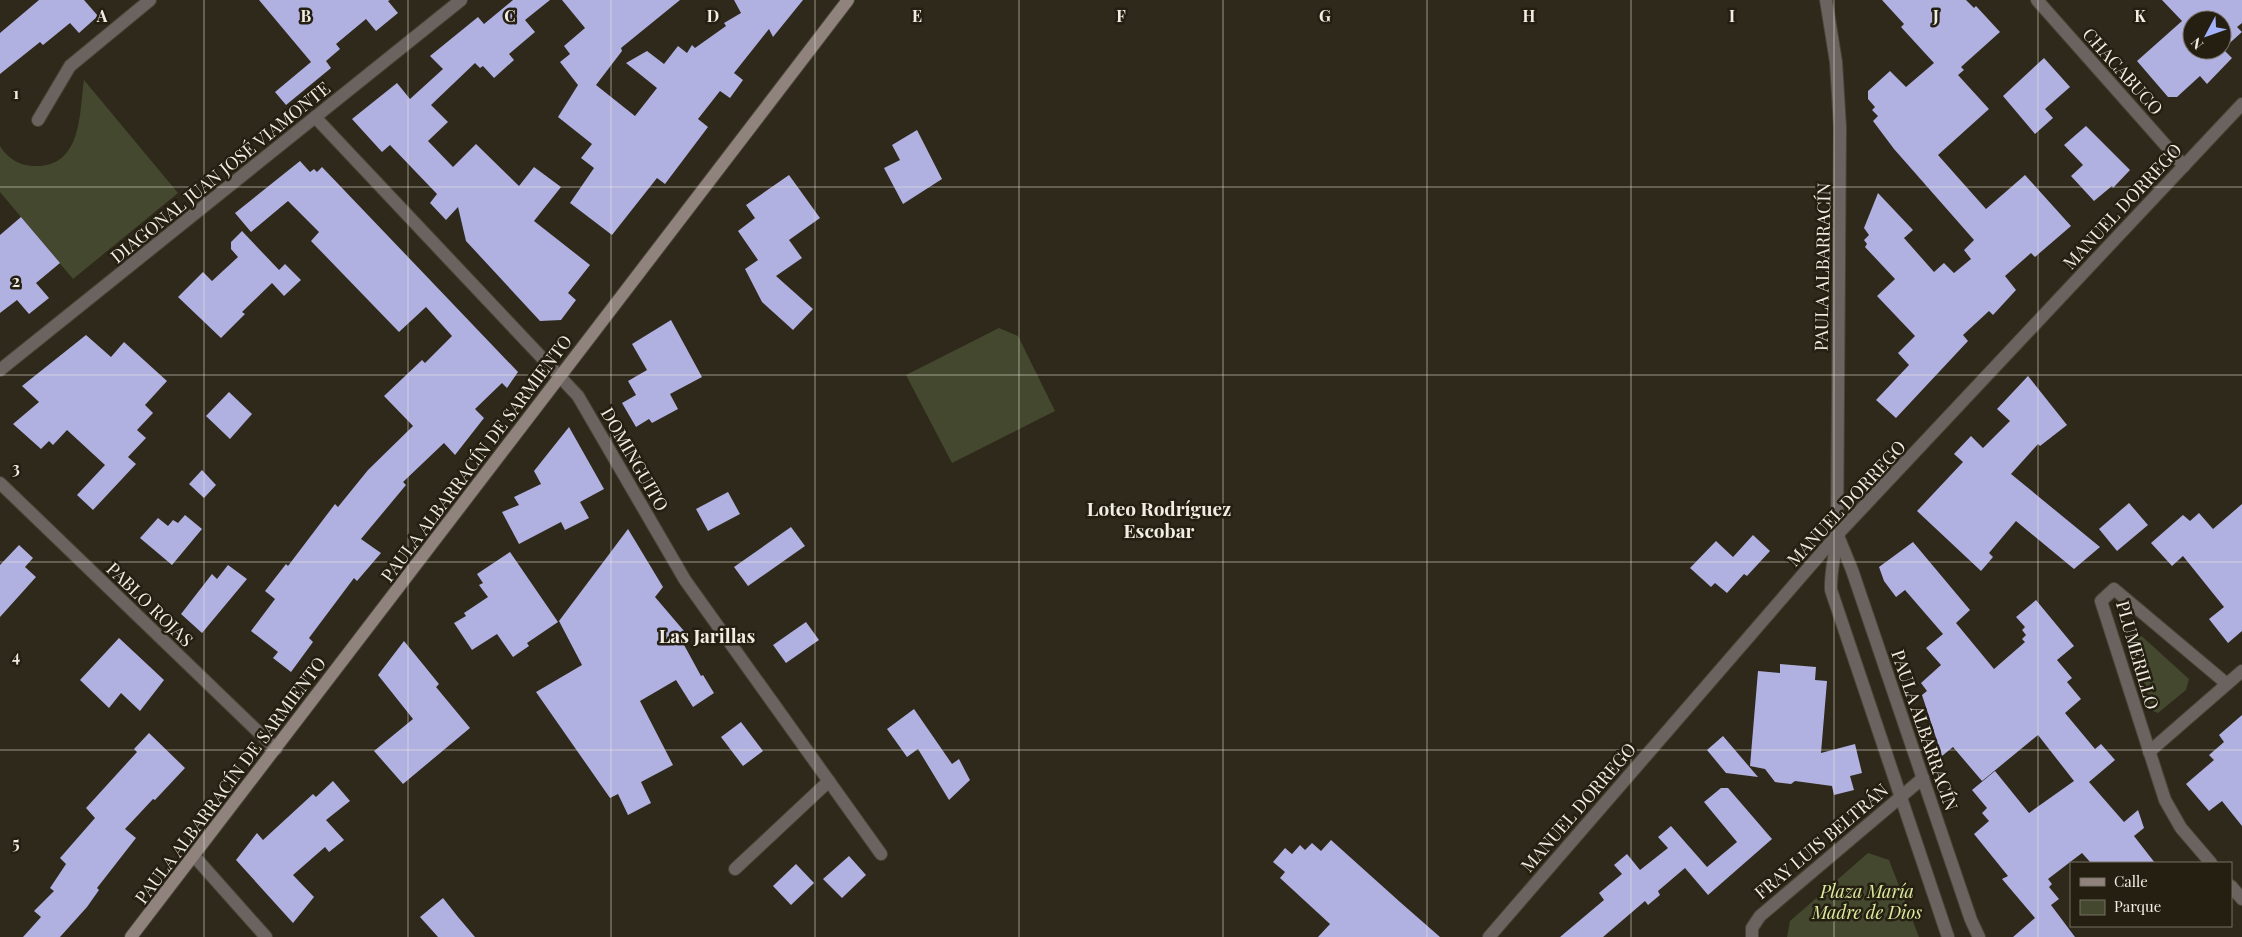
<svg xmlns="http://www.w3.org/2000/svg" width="2242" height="937" viewBox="0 0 2242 937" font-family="'Playfair Display',serif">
<rect width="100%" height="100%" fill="#2e291a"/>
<g fill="#44482e">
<path d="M84,80L178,193L73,279L0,192V146C7,158 19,165 32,166C83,169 79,113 84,80Z"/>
<path d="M999,328L1018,336L1055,411L952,463L906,375Z"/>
<path d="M2132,631H2136L2189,679L2186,690L2158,713L2153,711L2129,636Z"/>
<path d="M1868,853L1889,860L1919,937H1787L1790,921Z"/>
</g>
<g fill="#b0b0e1" fill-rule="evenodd">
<path d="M39,0H84L98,16L79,33L70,23L43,45L40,42L0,74V33Z"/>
<path d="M259,0H390L388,1L398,13L376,31L366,19L336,44L340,49L326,61L331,68L286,105L275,92L311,62Z"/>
<path d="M513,0H550L525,20L535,32L509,54L514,60L494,78L483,66L480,68L475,63L431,105L448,122L428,141L453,167L476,144L519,186L534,167L561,187L534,221L590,265L568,293L576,300L561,320L540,321L466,241L458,207L446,220L430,203L437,194L390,145L382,152L352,119L397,83L410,99L443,69L430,56L478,17L484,24Z"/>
<path d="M562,0H680L621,48L622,51L596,85L635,116L657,88L626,63L647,51L664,64L678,46L687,53L692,45L695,48L726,26L724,23L741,13L734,0H803L773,37L769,29L734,73L743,80L730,98L720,91L698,119L708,127L665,184L657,178L612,235L570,203L594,168L581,158L592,144L558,117L578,85L560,62L570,54L564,46L585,28Z"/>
<path d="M1882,0H1966L1974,8L1976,6L2000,32L1961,67L1964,70L1958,75L1989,109L1938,155L1986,209L2025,175L2071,226L2035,257L2031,253L2005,276L2016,290L1993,315L1989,311L1963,335L1968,341L1896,418L1876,400L1909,365L1898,353L1915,336L1877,296L1895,279L1865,247L1867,244L1864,240L1869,235L1864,228L1878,193L1913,230L1904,238L1934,272L1944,263L1954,273L1971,259L1964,250L1974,240L1894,149L1873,121L1878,116L1872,110L1875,107L1868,99V91L1890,71L1906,87L1934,63L1901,27L1904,24Z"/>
<path d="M2162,0H2242V23L2237,27L2242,32L2223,49L2232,58L2207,84L2200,76L2177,97H2168L2137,61L2182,21ZM2192,20H2222V50H2192Z"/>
<path d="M2044,58L2070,87L2045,109L2053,118L2035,134L2003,96Z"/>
<path d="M2086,126L2130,170L2113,188L2112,186L2094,201L2071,176L2083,165L2064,145Z"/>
<path d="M917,130L942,179L903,204L884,168L900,160L892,145Z"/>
<path d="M300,161L310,172L314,169L317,172L322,167L518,372L507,388L502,383L475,409L484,418L455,455L444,443L403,482L406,485L361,539L381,553L357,581L354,578L309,638L313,642L291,672L273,658L278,652L251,631L275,599L265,591L286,564L288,566L335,504L338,507L368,470L413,426L384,396L422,360L425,363L452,336L426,307L399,332L311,241L319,232L288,201L251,232L235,213Z"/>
<path d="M789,175L820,218L789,240L802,258L776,276L813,309L793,330L762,302L745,269L758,260L738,231L755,218L746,205Z"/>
<path d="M21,217L60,263L36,283L49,298L29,314L17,300L0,313V235Z"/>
<path d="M242,231L279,270L285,264L301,280L284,296L272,283L242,312L245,314L221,338L178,297L203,272L212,281L238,257L231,249V242Z"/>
<path d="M671,320L702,377L670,394L678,409L652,423L649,419L636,427L622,403L636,395L628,381L647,370L632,344Z"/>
<path d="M86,335L111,357L124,342L167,381L145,405L153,413L137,430L146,438L128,457L136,464L93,510L77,495L105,465L67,430L53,445L49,441L41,449L13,424L39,402L22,386Z"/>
<path d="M2028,376L2067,425L2040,446L2038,444L2011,474L2100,547L2074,569L2016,521L1989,553L1993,557L1981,571L1917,511L1963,462L1954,454L1971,436L1983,448L2010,421L1997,409Z"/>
<path d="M229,392L252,414L230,439L206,416Z"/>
<path d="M569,427L604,489L580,502L589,518L565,530L561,522L519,544L502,512L519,505L514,497L541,484L534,471Z"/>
<path d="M202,470L216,485L204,498L189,484Z"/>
<path d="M728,492L740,514L708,531L696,509Z"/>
<path d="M2129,503L2148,525L2117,551L2099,529Z"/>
<path d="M2242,504V631L2228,643L2209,619L2224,607L2183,556L2172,566L2151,543L2183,515L2190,521L2199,513L2213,529Z"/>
<path d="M185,515L202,529L172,565L140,538L158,518L168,526L173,520L178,523Z"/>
<path d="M791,527L805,546L748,586L734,567Z"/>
<path d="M628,529L663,587L655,597L690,638L683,643L701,676L703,675L714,693L693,707L676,680L640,701L673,765L641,782L651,803L628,815L618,794L610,798L536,692L582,665L559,621Z"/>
<path d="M1753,535L1770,551L1747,576L1744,574L1727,593L1715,583L1711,587L1690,568L1716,541L1733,557Z"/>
<path d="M1913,542L1970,610L1956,623L1994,669L2025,642L2022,639L2026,635L2022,630L2025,627L2016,617L2036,600L2074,646L2057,660L2072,678L2067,682L2081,699L2065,713L2095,749L2101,744L2115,760L2089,782L2124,822L2138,810L2144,828L2134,836L2155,863H2091L2082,853L2048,879L2052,884L2049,887L2059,899L2051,905L2075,937H2013L2035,918L2002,879L2008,876L1974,834L1989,821L1982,813L1987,808L1972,790L1995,771L2029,813L2074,781L2038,735L1982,781L1953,747L1942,756L1922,695L1927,691L1921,683L1941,665L1926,648L1943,634L1905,590L1896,597L1884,581L1879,567Z"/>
<path d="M19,545L33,558L25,567L36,577L0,617V565Z"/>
<path d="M510,552L558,622L527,643L529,646L513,657L497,634L472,650L454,623L466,616L464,613L488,597L479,585L483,583L477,574Z"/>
<path d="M228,565L247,579L202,633L181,614L212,574L217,579Z"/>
<path d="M806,622L819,640L786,663L773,645Z"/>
<path d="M119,638L164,680L140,711L121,693L109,708L80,680Z"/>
<path d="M404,641L439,684L436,687L470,728L403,784L374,751L413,719L378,675Z"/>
<path d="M1780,664L1816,667L1815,680L1827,681L1821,753L1855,744L1862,773L1850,776L1854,790L1834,795L1832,786L1795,781L1791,784L1775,782L1765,769L1750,766L1758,671L1780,673Z"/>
<path d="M914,709L952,764L959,759L970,780L949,800L918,749L907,757L887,729Z"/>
<path d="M2242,715V826L2222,801L2209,811L2186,784L2214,760L2209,755L2224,742L2219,735Z"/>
<path d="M741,722L763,751L743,766L721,737Z"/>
<path d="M149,733L185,768L155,800L153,799L125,829L136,838L97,888L99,890L87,907L60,937H23L41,917L34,911L54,891L50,888L66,864L60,858L95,818L86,808L137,752L134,749Z"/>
<path d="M1723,736L1758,777L1726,773L1707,750Z"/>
<path d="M333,781L350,801L326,820L344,840L329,852L325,847L293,875L314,897L293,923L236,860L257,833L263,840L313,794L316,797Z"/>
<path d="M1721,788H1728L1772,839L1708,895L1685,868L1658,891L1660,895L1648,905L1645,901L1603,937H1560L1604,900L1599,893L1622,874L1614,865L1627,854L1640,870L1668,848L1658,837L1671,826L1707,867L1737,842L1704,802Z"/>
<path d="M1331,840L1400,902L1440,937H1318L1330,924L1280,878L1285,872L1273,862L1285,848L1292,854L1300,845L1305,850L1312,843L1321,851Z"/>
<path d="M849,856L866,875L842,898L823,879Z"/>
<path d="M796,864L814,883L791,905L773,886Z"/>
<path d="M443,898L458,917L475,937H438L420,917Z"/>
</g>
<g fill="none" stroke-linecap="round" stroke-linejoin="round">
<g stroke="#494436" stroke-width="14">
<g id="minor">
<path d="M1826,0L1836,62L1840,127L1837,535C1836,553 1830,571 1831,590L1948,937"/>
<path d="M2037,0L2184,166"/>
<path d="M315,117L578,396L685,580L881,854"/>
<path d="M38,120L70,66L150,0"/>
<path d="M0,370L461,0"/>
<path d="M0,483L276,749"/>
<path d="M1838,536L1852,570L1971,920L1979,937"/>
<path d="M2149,752L2242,671"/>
<path d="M194,856L266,937"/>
<path d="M2211,863L2181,828L2165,800L2101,601L2114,589L2227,684"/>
<path d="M735,869L829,781"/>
<path d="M2231,886L2242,899"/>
<path d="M1489,937L1837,535L2242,104"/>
<path d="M1752,937V928L1760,916L1923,778"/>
</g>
</g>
<g stroke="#494436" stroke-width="14">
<path id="secondary" d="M131,937L848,0"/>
</g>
<use href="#minor" stroke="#6b6360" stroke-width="12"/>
<use href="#secondary" stroke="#90837e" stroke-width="12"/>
</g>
<path fill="none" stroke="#f1ede4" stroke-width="1" stroke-opacity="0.55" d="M204,0V937M408,0V937M611,0V937M815,0V937M1019,0V937M1223,0V937M1427,0V937M1631,0V937M1834,0V937M2038,0V937M0,187H2242M0,375H2242M0,562H2242M0,750H2242"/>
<g text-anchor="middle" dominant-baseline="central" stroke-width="5" stroke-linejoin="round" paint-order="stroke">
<g font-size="18" fill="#f1ede4" stroke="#241f11">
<text transform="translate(2123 71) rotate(48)">CHACABUCO</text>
<text transform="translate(220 172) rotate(-39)">DIAGONAL JUAN JOSÉ VIAMONTE</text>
<text transform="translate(2122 206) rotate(-47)">MANUEL DORREGO</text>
<text transform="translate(1822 267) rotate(-89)">PAULA ALBARRACÍN</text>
<text transform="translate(476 458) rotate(-53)">PAULA ALBARRACÍN DE SARMIENTO</text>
<text transform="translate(635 459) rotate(60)">DOMINGUITO</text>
<text transform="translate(1846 503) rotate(-47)">MANUEL DORREGO</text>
<text transform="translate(150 604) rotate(44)">PABLO ROJAS</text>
<text transform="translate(2138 655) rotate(74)">PLUMERILLO</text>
<text transform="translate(1925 730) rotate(71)">PAULA ALBARRACÍN</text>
<text transform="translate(230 780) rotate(-53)">PAULA ALBARRACÍN DE SARMIENTO</text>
<text transform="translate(1578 807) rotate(-49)">MANUEL DORREGO</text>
<text transform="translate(1821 841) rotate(-40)">FRAY LUIS BELTRÁN</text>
</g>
<g font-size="18" font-style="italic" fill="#deeb9f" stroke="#241f11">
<text x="1867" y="891">Plaza María<tspan x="1867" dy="21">Madre de Dios</tspan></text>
</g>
<g font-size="19" font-weight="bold" fill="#f1ede4" stroke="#241f11">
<text x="1159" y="508">Loteo Rodríguez<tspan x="1159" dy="22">Escobar</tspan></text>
<text x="707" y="635">Las Jarillas</text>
</g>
</g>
<g font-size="16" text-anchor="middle" font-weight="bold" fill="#f1ede4" stroke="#241f11" stroke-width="5" stroke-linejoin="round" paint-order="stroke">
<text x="102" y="22">A</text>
<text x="306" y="22">B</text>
<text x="510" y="22">C</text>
<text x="713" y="22">D</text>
<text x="917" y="22">E</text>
<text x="1121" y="22">F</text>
<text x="1325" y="22">G</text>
<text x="1529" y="22">H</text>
<text x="1732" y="22">I</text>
<text x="1936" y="22">J</text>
<text x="2140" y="22">K</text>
<text x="16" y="99">1</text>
<text x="16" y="287">2</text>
<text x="16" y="474">3</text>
<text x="16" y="662">4</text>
<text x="16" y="849">5</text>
</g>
<rect x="2070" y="862" width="162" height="65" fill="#241f11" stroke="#767165"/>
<rect x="2080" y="878" width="25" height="8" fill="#90837e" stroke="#767165"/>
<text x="2114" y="887" font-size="15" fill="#f1ede4">Calle</text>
<rect x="2080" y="900" width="25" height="15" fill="#44482e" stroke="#767165"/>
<text x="2114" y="912" font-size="15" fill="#f1ede4">Parque</text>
<g transform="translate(2207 35) rotate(229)"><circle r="24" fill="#241f11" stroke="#767165"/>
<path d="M0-4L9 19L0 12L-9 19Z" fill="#a3b2fd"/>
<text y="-8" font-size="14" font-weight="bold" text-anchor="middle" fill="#f1ede4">N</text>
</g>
</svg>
